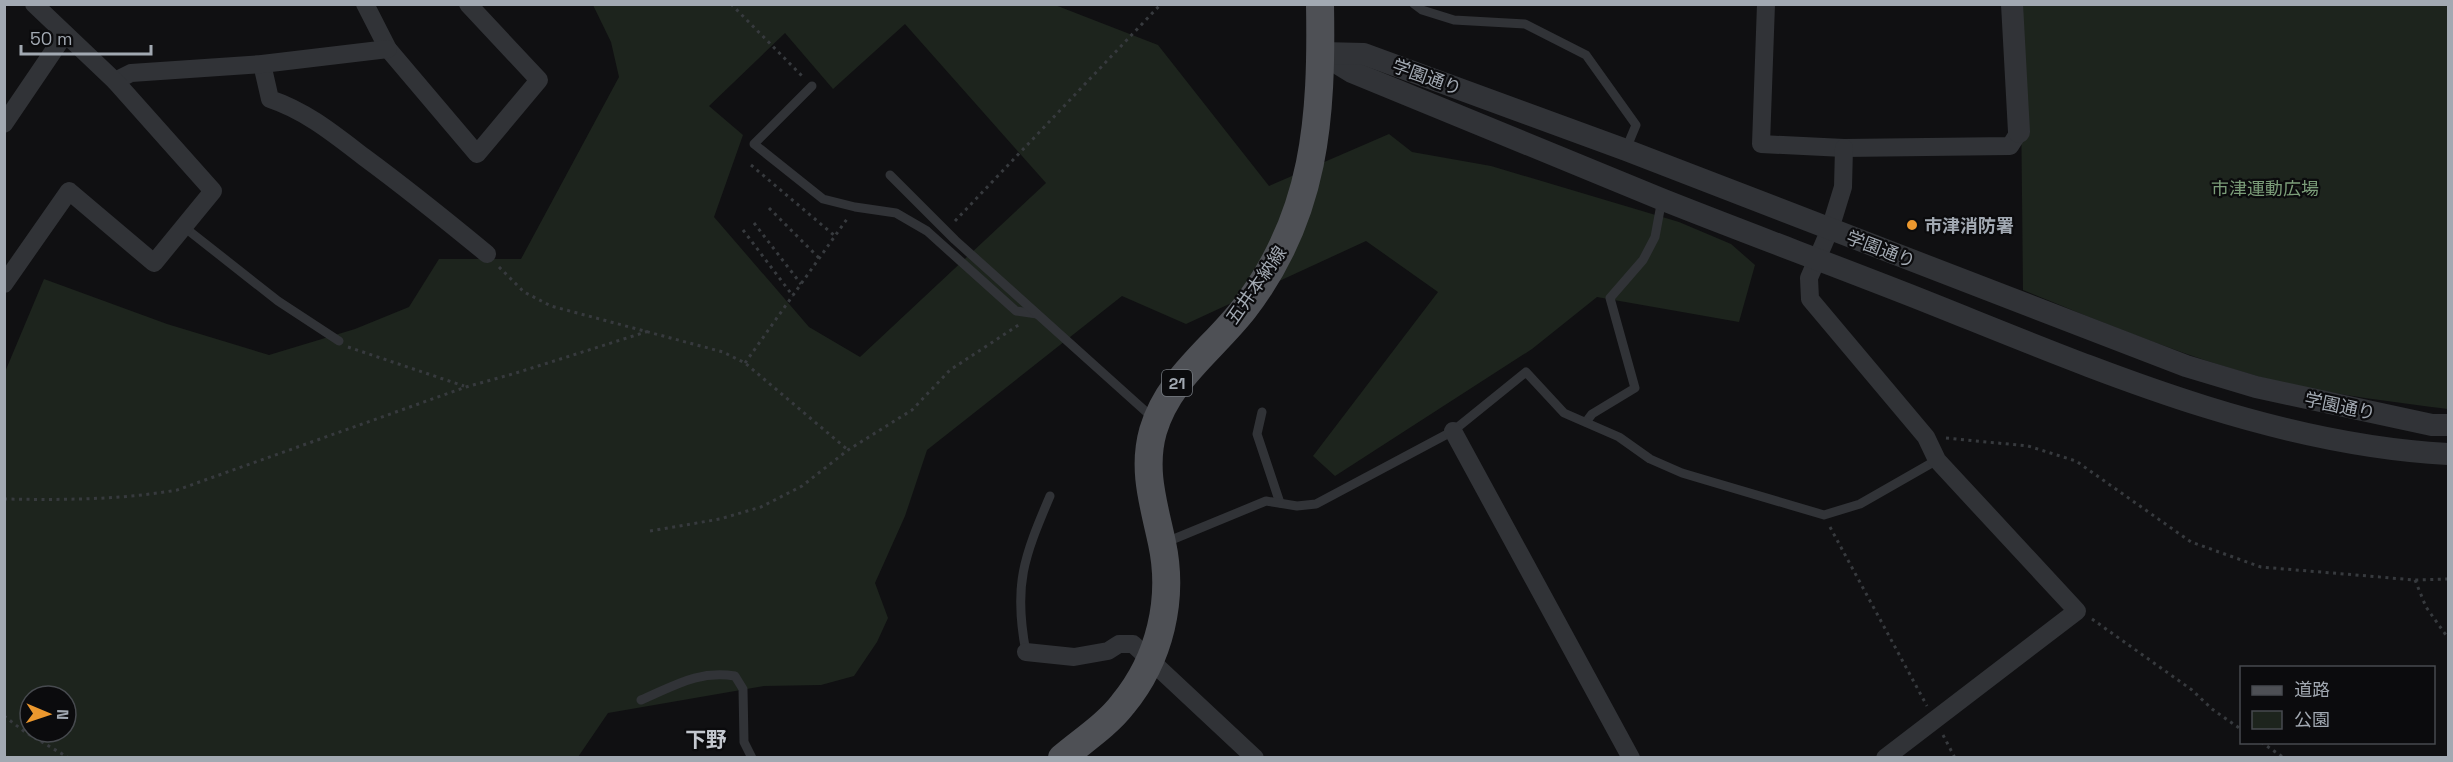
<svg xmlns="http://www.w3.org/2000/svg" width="2453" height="762" viewBox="0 0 2453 762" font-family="'Space Grotesk','Noto Sans JP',sans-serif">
<rect width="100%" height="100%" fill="#101012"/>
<g fill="#1d241d" fill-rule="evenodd">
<path d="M593,5H1055L1158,45L1269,186L1389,134L1412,152L1491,166L1679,222L1731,244L1755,265L1739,322L1597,297L1532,349L1335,476L1313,456L1438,292L1366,241L1186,324L1122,296L927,450L905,516L875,583L888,618L877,642L854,676L821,685L764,686L608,713L578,757L5,758V372L44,279L167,324L269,355L355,329L409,307L439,259H521L619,77L611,42ZM905,24L1046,183L860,357L809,327L714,217L743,135L709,106L785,33L833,89ZM30,696H66V732H30Z"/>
<path d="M2020,5H2448V409C2376,400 2303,391 2233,369C2161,347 2092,318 2023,290Z"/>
</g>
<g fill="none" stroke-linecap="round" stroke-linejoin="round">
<g stroke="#373a3e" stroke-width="3" stroke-dasharray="3 4.5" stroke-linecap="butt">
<path d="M731,4L804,78"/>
<path d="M751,165L835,236"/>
<path d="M769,208L819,258"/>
<path d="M955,221L1161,4"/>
<path d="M754,223L801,284"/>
<path d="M743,230L793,296"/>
<path d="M499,267L524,292L551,306L723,352L745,363L848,450"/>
<path d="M348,347L464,386"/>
<path d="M745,363L847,219"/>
<path d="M1946,438L2028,446L2076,461L2191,542L2261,567L2415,580L2448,579"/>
<path d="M4,499C62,500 119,500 177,490L466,387L516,373L649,331"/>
<path d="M1830,527L1927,706"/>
<path d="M650,531L720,519L761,507L802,486L848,450L912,410L950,370L1020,324"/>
<path d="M2415,580L2426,607L2448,638"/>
<path d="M2092,619L2192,690L2212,709L2242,730"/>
<path d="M4,716L25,732L69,758"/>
<path d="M1943,735L1955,758"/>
<path d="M2261,742L2284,758"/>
</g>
<g stroke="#313337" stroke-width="9">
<path d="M1414,4L1422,10L1454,20L1525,24L1586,55L1636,125L1626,149"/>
<path d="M812,86L754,144L823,199L855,207L896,213L927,231L1016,311L1037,314"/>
<path d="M890,175L955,240L1153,418"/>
<path d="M184,227L278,301L339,341"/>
<path d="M1262,412L1257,434L1280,503"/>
<path d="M1586,422L1592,414L1635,388L1610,298L1643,260L1655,237L1662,199"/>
<path d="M1164,543L1266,501L1297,506L1316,504L1453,431L1526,372L1564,413L1619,437L1650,459L1682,473L1824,515L1860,504L1937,460"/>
<path d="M1026,652C1013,585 1024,557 1050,496"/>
<path d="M641,700C674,686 698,670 735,676L743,689L744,742L752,758"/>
</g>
<g stroke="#313337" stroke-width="18">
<path d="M365,4L388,49L477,154L539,80L468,4"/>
<path d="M1766,4L1761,144L1844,148L2010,146L2019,132"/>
<path d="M262,64L270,99C306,111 334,134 364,157C406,188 447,221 487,254"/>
<path d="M115,81L131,73L262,64L388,49"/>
<path d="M4,124L65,34"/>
<path d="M1844,148L1843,187L1830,229L1809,278L1810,299L1926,437L1937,460L2077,611L1885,758"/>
<path d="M4,284L69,191L154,263L213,191L115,81L34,4"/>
<path d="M1453,431L1631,758"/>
<path d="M1026,652L1074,657L1108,651L1119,644H1133L1255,758"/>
</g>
<g stroke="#313337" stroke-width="22">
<path d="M2012,4L2019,132"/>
<path d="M1321,53L1352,72C1455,114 1558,157 1661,199C1744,232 1828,263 1912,296C2084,364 2261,444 2448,454"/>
<path d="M1322,53L1364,54L1626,150L2186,366L2256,387L2432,425H2448"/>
</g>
<path stroke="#4e5055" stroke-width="28" d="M1062,758C1082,741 1107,725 1123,704C1160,659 1174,599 1162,543C1154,505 1142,470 1153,431C1168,379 1212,350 1244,309C1316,215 1322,118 1320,4"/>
</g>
<circle fill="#ec982e" stroke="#0b0b0d" stroke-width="2" cx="1912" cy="225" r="6"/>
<g text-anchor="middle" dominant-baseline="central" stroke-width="4.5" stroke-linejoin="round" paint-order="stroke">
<rect fill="#0b0b0d" stroke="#757a80" stroke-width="1.5" x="1162" y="370" width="30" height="26" rx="4.5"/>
<g font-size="16" font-weight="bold" fill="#a2a9b2">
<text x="1177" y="383">21</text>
</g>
<g font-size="18" fill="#a2a9b2" stroke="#0b0b0d">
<text transform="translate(1427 77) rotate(20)">学園通り</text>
<text transform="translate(1881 249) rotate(21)">学園通り</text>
<text transform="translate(1256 285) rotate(-55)">五井本納線</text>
<text transform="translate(2340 406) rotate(12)">学園通り</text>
</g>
<g font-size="18" fill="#7b9d79" stroke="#0b0b0d">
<text x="2265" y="188">市津運動広場</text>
</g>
<g font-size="18" font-weight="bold" fill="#a2a9b2" stroke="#0b0b0d" text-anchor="start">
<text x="1924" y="225">市津消防署</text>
</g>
<g font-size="21" font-weight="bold" fill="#c3c7ce" stroke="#0b0b0d">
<text x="706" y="739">下野</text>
</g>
</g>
<rect width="2453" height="762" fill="none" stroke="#a2a9b2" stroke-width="12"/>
<rect x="2240" y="666" width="195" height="78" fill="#0b0b0d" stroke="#474a4f" stroke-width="1.5"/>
<rect x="2252" y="686" width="30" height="9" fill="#4e5055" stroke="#474a4f" stroke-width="1.5"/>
<text x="2294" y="696" font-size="18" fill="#a2a9b2">道路</text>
<rect x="2252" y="711" width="30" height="18" fill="#1d241d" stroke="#474a4f" stroke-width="1.5"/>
<text x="2294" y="726" font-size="18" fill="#a2a9b2">公園</text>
<g transform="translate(48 714) rotate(92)"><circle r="28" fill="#0b0b0d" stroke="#474a4f" stroke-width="1.5"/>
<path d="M0-4.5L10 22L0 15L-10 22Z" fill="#ec982e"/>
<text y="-9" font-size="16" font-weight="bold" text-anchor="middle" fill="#a2a9b2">N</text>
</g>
<path d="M21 45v9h130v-9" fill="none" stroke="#a2a9b2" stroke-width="3"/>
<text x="30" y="45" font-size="18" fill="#a2a9b2" stroke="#0b0b0d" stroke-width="4.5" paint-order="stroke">50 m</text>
</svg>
